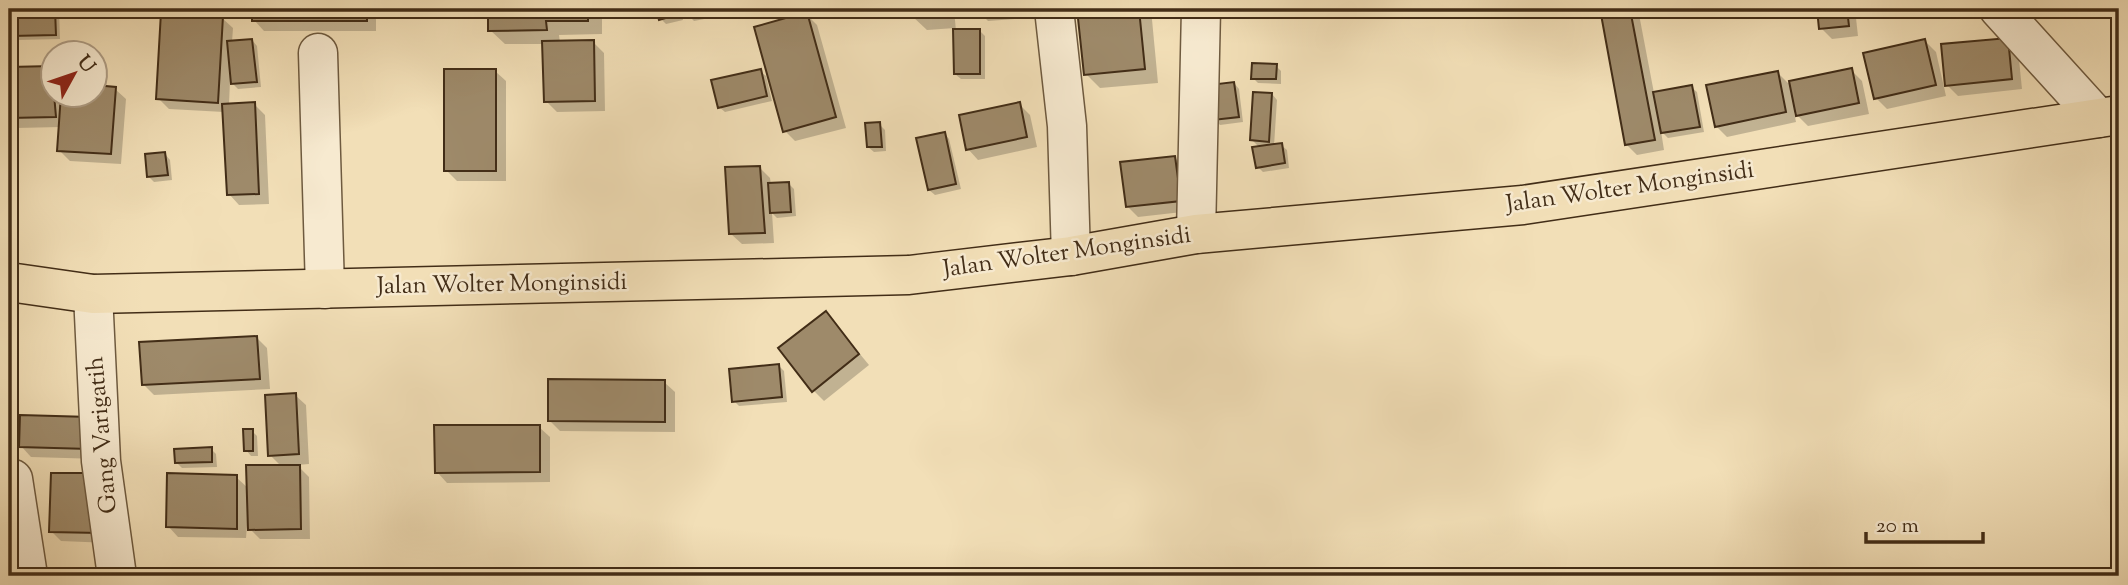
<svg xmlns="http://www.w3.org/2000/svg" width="2128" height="585" viewBox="0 0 2128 585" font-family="'Sorts Mill Goudy',serif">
<rect width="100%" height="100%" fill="#f2dfb7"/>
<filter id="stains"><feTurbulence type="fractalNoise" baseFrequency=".00286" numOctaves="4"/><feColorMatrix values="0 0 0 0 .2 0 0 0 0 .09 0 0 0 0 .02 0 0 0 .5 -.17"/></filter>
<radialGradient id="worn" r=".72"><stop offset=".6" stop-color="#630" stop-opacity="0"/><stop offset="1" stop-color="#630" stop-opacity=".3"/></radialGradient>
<g fill="#0003">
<path d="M12,9H59L60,39L18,40L13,35Z"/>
<path d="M254,9H376V31H264L254,20Z"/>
<path d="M490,9H602V34L559,35L560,43L593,42L604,53L605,111L557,112L546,101L544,44H505L490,30Z"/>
<path d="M658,9H680L683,20L666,24L661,19Z"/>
<path d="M688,9H719L720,16L694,21L689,16Z"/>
<path d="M759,9H807L768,18Z"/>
<path d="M912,9H954L956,31H980L985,36V79H961L955,74V28L927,30L912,16Z"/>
<path d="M976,9H1027L1028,18L988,21Z"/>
<path d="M1079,9H1151L1158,83L1100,88L1086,74Z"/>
<path d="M1602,9H1638L1654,93L1691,87L1697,92L1704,132L1668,138L1661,131L1664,150L1637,155L1627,145Z"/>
<path d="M1819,9H1855L1858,36L1832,39L1821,28Z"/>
<path d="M806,14L817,25L846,128L795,141L785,131Z"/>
<path d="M222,18L233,28L232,42L252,40L257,46L261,87L238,89L230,81L229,105L254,104L265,115L269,204L239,205L229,194L224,112L169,109L158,98Z"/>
<path d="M2007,40L2018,50L2022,89L1958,96L1947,85Z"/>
<path d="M1925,41L1936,52L1946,96L1887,109L1876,98Z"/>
<path d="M1276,66L1281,71V84L1258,83L1253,78Z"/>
<path d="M52,67V94H94L115,89L126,99L121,164L70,161L59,150L61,127L16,128L9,121V69Z"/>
<path d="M1851,70L1862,81L1869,114L1808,126L1794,112L1796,122L1727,137L1716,126L1777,72L1788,83Z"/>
<path d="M495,71L506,81V181H457L446,170Z"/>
<path d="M760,71L766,76L772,101L725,112L719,107Z"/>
<path d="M1234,83L1239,89L1243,122L1220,125L1214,119Z"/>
<path d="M1272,94L1277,100L1274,146L1281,145L1287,150L1289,168L1263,172L1258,167L1260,148L1252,140Z"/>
<path d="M1019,104L1030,115L1037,147L978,160L968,149Z"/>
<path d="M879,124L885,130L886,151L874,152L868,147Z"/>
<path d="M944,133L949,139L961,189L935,195L929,190Z"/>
<path d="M165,154L170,160L172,180L154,182L149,177Z"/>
<path d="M1175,158L1185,168L1191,211L1138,217L1127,206Z"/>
<path d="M759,167L770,178L771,185L789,184L794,189L796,216L777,218L772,213L774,243L742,244L731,234Z"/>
<path d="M826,313L869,365L824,401L813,390Z"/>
<path d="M256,337L267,348L270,389L154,395L143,384Z"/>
<path d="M779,366L784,371L787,402L739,406L734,401Z"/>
<path d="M664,382L675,392V432L560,431L549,420Z"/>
<path d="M295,395L306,405L309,464L297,465L309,477L310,539H260L247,526L246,538L178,537L168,526L236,477L249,489L282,467L270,455Z"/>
<path d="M89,419L99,459L31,457L21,446Z"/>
<path d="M539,427L550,437V482L447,483L437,472Z"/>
<path d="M252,431L257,436L258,456H251L246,450Z"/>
<path d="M211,449L216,454L217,467L182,468L177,463Z"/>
<path d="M52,474L109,543L61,541L51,531Z"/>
</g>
<g fill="#9e8a6a" stroke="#422d17" stroke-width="2">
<path d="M10,9H55L56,35L11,36Z"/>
<rect x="252" y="9" width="115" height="12"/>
<path d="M488,9H588V21H546L547,30L488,31Z"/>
<path d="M656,9H677L679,14L659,20Z"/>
<path d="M686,9H715L716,11L687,17Z"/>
<path d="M910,9H942V14L911,17Z"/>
<path d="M1077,9H1139L1145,69L1084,75Z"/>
<path d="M1600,9H1630L1655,140L1625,145Z"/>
<path d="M1817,9H1847L1849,26L1819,29Z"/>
<path d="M161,12L223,16L218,103L156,99Z"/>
<path d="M807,12L836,117L783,132L754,27Z"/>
<path d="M953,29H980V74H954Z"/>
<path d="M2008,38L2012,79L1945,86L1941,44Z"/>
<path d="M252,39L257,82L231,84L227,41Z"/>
<path d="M1925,39L1936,85L1874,99L1863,53Z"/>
<path d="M594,40L595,101L544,102L542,41Z"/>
<path d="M1252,63L1277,64L1276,79H1251Z"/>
<path d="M52,66V94H54L56,117L9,118V67Z"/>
<path d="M1852,68L1859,103L1796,116L1789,81Z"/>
<rect x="444" y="69" width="52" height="102"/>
<path d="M761,69L767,96L718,108L711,80Z"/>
<path d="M1778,71L1786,112L1715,127L1706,85Z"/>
<path d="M1234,82L1239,117L1213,120L1209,85Z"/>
<path d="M94,85L116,87L111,154L57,151L61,94H94Z"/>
<path d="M1692,85L1700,127L1661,133L1653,92Z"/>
<path d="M1253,92L1272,93L1269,142L1250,140Z"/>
<path d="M255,102L259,194L227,195L222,104Z"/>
<path d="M1020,102L1027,137L966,150L959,115Z"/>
<path d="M880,122L882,147H867L865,123Z"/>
<path d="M945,132L956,184L928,190L916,138Z"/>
<path d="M1282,143L1285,163L1256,168L1252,147Z"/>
<path d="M165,152L168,175L147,177L145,154Z"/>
<path d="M1175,156L1181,201L1126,207L1120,162Z"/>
<path d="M760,166L765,233L729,234L725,167Z"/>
<path d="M789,182L791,212L770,213L768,183Z"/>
<path d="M826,311L859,354L812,392L778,348Z"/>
<path d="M257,336L260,379L142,385L139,342Z"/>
<path d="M779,364L782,397L732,402L729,369Z"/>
<path d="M548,379L665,380V422L548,421Z"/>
<path d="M296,393L299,454L268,456L265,395Z"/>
<path d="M20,415L90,417L89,449L19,447Z"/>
<path d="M434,425H540V472L435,473Z"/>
<path d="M243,429H253V451H244Z"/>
<path d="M212,447V462L175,463L174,449Z"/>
<path d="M246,465H300L301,529L248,530Z"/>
<path d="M51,473H101L100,533L49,532Z"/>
<path d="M167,473L237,475V529L166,527Z"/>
</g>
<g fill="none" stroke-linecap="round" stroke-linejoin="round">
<g stroke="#6e5a3f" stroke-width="41">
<g id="minor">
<path d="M1054,9L1067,126L1071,256"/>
<path d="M1999,9L2098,118"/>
<path d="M318,53L325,289"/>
<path d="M1196,234L1201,9"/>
<path d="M93,294L101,461L117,576"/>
<path d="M13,479L28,576"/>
</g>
</g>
<g stroke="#422d17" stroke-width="41">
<path id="major" d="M9,282L93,294L909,275L1071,256L1196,234L1523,205L2119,115"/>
</g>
<use href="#minor" stroke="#f7ead0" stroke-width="38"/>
<use href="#major" stroke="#f2dfb7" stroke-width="38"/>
</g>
<g text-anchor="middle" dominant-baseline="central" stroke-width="5" stroke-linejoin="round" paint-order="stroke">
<g font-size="24" fill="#422d17" stroke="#f7ead0">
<text transform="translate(1630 188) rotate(-8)">Jalan Wolter Monginsidi</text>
<text transform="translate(1067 253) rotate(-8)">Jalan Wolter Monginsidi</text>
<text transform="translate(502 285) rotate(-1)">Jalan Wolter Monginsidi</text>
<text transform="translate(103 435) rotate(-95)">Gang Varigatih</text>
</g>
</g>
<rect width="2128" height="585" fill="none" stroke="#f2dfb7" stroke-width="35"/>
<rect x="10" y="10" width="2107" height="564" fill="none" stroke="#422d17" stroke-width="3.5"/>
<rect x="18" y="18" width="2093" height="550" fill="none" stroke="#422d17" stroke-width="2"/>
<g transform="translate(74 74) rotate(50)"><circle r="33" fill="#f7ead0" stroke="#af9e86" stroke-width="2"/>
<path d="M0-5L12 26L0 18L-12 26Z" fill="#8f2418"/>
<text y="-10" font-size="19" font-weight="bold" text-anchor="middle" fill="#422d17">U</text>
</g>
<path d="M1866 532v10h117v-10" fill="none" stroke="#422d17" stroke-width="3.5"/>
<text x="1876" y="532" font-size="21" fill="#422d17" stroke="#f7ead0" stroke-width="5" paint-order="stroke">20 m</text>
<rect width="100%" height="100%" filter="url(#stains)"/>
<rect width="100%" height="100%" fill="url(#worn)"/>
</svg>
